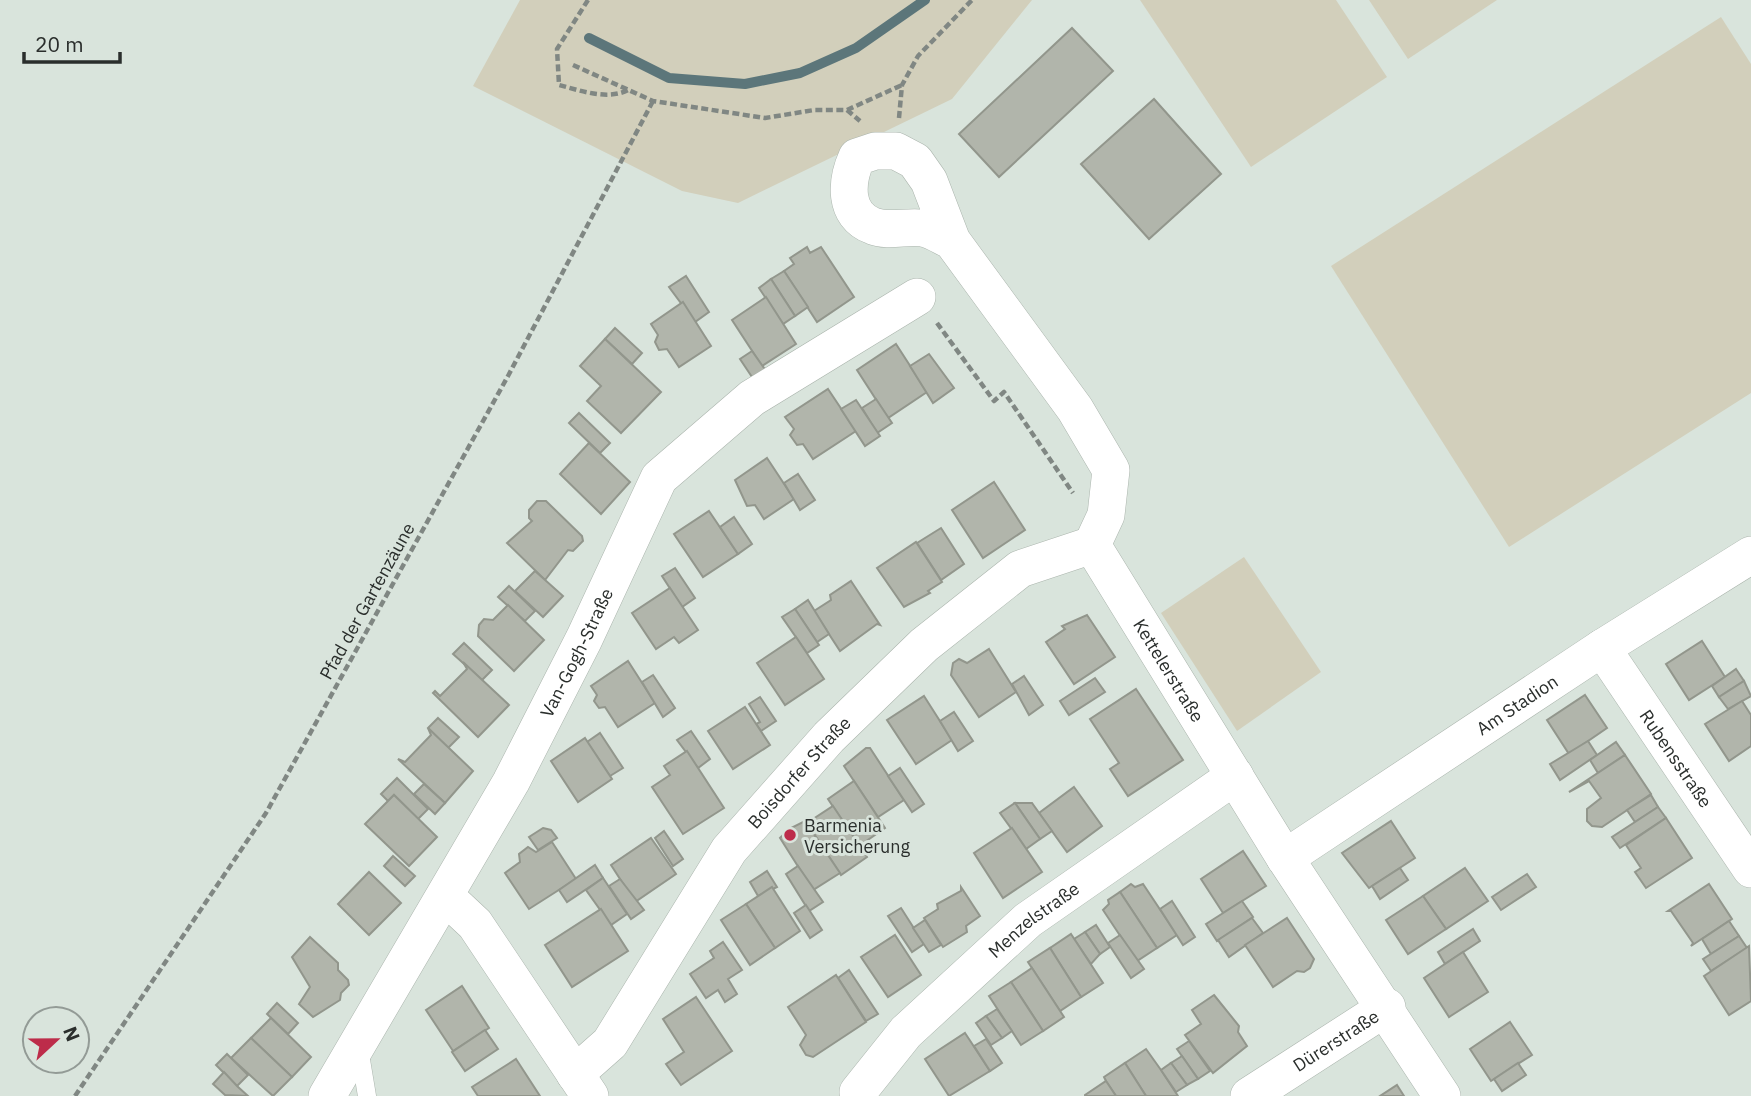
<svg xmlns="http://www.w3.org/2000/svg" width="1751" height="1096" viewBox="0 0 1751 1096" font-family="'IBM Plex Sans',sans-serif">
<rect width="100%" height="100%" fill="#d9e4dc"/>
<g fill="#d2cfbb">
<path d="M520,0H1032L952,99L738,203L682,191L473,86Z"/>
<path d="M1140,0H1336L1387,77L1251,167Z"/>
<path d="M1369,0H1497L1408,59Z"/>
<path d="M1721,17L1751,64V393L1509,547L1331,266Z"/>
<path d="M1244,557L1321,672L1237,731L1161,613Z"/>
</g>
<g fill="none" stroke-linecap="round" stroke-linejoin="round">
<path stroke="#5c767a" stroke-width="10" d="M589,38L669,78L745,84L800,73L856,48L925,0"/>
</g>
<g fill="#b1b5ab" stroke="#92968c" stroke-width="2">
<path d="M1072,28L1113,71L999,177L959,134Z"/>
<path d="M1154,99L1221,174L1149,239L1081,164Z"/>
<path d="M807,247L810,253L821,247L854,297L817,322L784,271L794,264L790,258Z"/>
<path d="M784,271L808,307L795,316L771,279Z"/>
<path d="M686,276L709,312L695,322L669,287Z"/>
<path d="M771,279L795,316L783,324L759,288Z"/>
<path d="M766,297L796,344L762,366L732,320Z"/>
<path d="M683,302L711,346L679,367L667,349L659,350L655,342L658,335L651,324Z"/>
<path d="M615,328L642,353L632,364L605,339Z"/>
<path d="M605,339L661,392L621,433L587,401L601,386L580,366Z"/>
<path d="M896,344L927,392L888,418L857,370Z"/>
<path d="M752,351L769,375L756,383L740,359Z"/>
<path d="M929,354L954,388L933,403L910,366Z"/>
<path d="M828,389L856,431L813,459L803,444L797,445L790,435L794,429L785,417Z"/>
<path d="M876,399L892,423L877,433L862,408Z"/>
<path d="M856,400L880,436L865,446L841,409Z"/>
<path d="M579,413L610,443L600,453L569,423Z"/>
<path d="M589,443L630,482L601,514L560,474Z"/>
<path d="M767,458L794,499L764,519L755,505L747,506L735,480Z"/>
<path d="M798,474L815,500L800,510L784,483Z"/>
<path d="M994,482L1025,530L983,558L952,510Z"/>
<path d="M537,501H546L582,536L583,541L573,551L568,550L545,580L507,543L532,521L529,518V510Z"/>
<path d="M709,511L738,554L703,577L674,534Z"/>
<path d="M734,517L752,544L738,554L720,527Z"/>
<path d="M941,528L964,564L941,580L917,543Z"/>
<path d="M916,542L942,582L928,591L930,593L904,607L877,568Z"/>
<path d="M675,568L695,598L682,607L662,576Z"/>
<path d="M535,571L563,596L543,617L515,591Z"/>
<path d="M851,581L880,625L877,624L840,651L814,611L831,600L830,595Z"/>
<path d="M509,586L535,611L525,621L498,597Z"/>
<path d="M670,588L698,630L679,643L674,637L656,649L632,613Z"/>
<path d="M808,600L829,634L817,642L795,609Z"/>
<path d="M508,605L544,640L514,671L478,636L479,625L484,619L493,620Z"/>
<path d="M795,609L819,645L807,653L782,617Z"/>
<path d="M1087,615L1115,657L1074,684L1046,642L1065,629L1062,626Z"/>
<path d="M796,637L824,679L785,705L757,663Z"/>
<path d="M1702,641L1725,677L1689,700L1666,664Z"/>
<path d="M464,643L492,670L482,680L453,654Z"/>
<path d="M989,649L1016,692L979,717L951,675L953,663L959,659L967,663Z"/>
<path d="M628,661L655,703L618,727L605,707L599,708L594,701L597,695L591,686Z"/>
<path d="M463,662L509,705L478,737L433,693L435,691L440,696L467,669Z"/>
<path d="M1736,669L1744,681L1719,697L1712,686Z"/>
<path d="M653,675L675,708L663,717L642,682Z"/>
<path d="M1024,676L1043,705L1029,715L1012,684Z"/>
<path d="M1095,678L1105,692L1069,715L1060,701Z"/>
<path d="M1744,681L1751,696L1728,709L1719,697Z"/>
<path d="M1136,689L1183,760L1128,796L1110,769L1119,763L1090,719Z"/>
<path d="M1585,695L1607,728L1569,754L1547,720Z"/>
<path d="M924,696L952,740L916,764L887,720Z"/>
<path d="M760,697L776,721L761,731L756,724L760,722L749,704Z"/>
<path d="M1742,701L1751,715V746L1729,761L1705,724Z"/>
<path d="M745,707L770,745L733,769L708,731Z"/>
<path d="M954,712L973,741L958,751L940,721Z"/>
<path d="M438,718L459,737L448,748L428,728Z"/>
<path d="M428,728L473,771L445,803L398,759L405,762L431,735Z"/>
<path d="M691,731L710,759L698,768L677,740Z"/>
<path d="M600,733L623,768L610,776L587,742Z"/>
<path d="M585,738L612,779L578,802L551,761Z"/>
<path d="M1588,741L1597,755L1560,780L1550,764Z"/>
<path d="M1616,742L1625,755L1598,773L1590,760Z"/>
<path d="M866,748H870L904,800L878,817L844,766Z"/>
<path d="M687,751L724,808L683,834L652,787L670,775L664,766Z"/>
<path d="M1625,755L1651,794L1602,827L1592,826L1587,821V809L1601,798L1589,781L1569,792Z"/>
<path d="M900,768L924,804L912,812L888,776Z"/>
<path d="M397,778L428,809L418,819L394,795L388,801L381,794Z"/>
<path d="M854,781L885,828L859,846L828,799Z"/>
<path d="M424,784L445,803L435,814L414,794Z"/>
<path d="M1074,787L1102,826L1067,852L1039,813Z"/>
<path d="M394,795L437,837L409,866L365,824Z"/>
<path d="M1651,795L1658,807L1635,822L1627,810Z"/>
<path d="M1015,803H1032L1052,831L1040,839Z"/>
<path d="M1015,803L1040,839L1026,849L1000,813Z"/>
<path d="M833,806L867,857L841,875L807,823Z"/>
<path d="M1658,807L1666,818L1620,848L1612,837Z"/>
<path d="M1666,818L1692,858L1646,888L1635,872L1641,868L1626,845Z"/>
<path d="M805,821L840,873L813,890L780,838L789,829Z"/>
<path d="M1391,821L1415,858L1369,888L1342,853Z"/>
<path d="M543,828L551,830L557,838L538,850L529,837Z"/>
<path d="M1012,828L1042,872L1003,898L974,853Z"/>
<path d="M664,831L683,859L673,866L655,838Z"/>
<path d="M651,838L676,874L635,902L611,865Z"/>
<path d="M552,842L576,879L529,909L505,873L520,862L519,854L528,847L536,852Z"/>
<path d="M1243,851L1266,886L1223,913L1201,879Z"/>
<path d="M393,856L415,876L405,886L384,866Z"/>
<path d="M595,865L603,878L567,902L559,890Z"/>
<path d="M798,866L823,902L809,911L786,874Z"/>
<path d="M1400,868L1408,880L1380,899L1372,886Z"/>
<path d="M1465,868L1488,901L1446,929L1423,896Z"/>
<path d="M767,871L777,887L758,896L750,882Z"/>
<path d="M369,872L401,903L369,935L338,904Z"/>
<path d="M1527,874L1536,887L1501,910L1492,897Z"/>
<path d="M603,878L627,914L611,925L586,890Z"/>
<path d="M620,879L644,910L631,919L609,886Z"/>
<path d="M1131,884L1135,887L1143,884L1177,935L1157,948L1120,892Z"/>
<path d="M1709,884L1732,919L1691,946L1693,943L1671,911H1668Z"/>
<path d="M772,887L800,931L775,948L746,904Z"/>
<path d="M961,887L980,916L966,926L967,932L943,947L924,918L938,909L937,904L961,891Z"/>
<path d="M1120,892L1157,948L1137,961L1103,910L1109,904L1108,900Z"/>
<path d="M1423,896L1446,929L1408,954L1386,920Z"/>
<path d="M1172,901L1195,937L1183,945L1160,909Z"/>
<path d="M1242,901L1253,917L1217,941L1206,924Z"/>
<path d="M746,904L775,948L750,965L721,920Z"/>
<path d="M806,905L822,930L810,938L794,913Z"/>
<path d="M901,908L924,944L912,952L888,916Z"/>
<path d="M601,909L628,951L572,987L545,945Z"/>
<path d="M1252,918L1263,933L1229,957L1218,940Z"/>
<path d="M1287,918L1314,959L1310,968L1304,972L1297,971L1273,987L1245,945Z"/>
<path d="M925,920L941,945L929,952L913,928Z"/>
<path d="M1729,921L1739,936L1711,954L1702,939Z"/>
<path d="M1096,925L1110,947L1100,954L1085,932Z"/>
<path d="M1473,929L1480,941L1445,964L1438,952Z"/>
<path d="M1085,932L1100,954L1091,964L1074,939Z"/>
<path d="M1071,934L1103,983L1081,997L1050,948Z"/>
<path d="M895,935L921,975L888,997L861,957Z"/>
<path d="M1120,935L1144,969L1131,978L1108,943Z"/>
<path d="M1739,936L1747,948L1711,971L1703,959Z"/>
<path d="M310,937L338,963V970L348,980L349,985L341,993L340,1000L313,1017L299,1004L310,987L292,957Z"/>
<path d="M723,942L742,970L728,979L737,994L725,1002L718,990L706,998L690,974L714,958L710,951Z"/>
<path d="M1749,946L1751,1001L1729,1015L1704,976Z"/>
<path d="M1050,948L1081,997L1060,1011L1028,962Z"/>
<path d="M1463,952L1488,992L1449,1017L1424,978Z"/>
<path d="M1032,968L1064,1017L1043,1031L1011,982Z"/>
<path d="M849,970L878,1014L866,1021L838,978Z"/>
<path d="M836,975L866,1022L813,1057L806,1055L800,1045L806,1035L788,1007Z"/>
<path d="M1011,982L1043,1031L1021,1045L989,996Z"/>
<path d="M462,986L489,1028L453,1051L426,1010Z"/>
<path d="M1214,995L1239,1026L1238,1032L1247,1046L1213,1073L1185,1035L1201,1024L1192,1010Z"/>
<path d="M696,997L732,1051L681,1085L666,1064L684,1052L663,1019Z"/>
<path d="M277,1003L298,1023L288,1034L267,1014Z"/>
<path d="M997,1009L1012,1031L1002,1038L986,1016Z"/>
<path d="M986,1016L1002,1038L991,1045L976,1023Z"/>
<path d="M271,1018L311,1057L292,1077L251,1038Z"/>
<path d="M1510,1022L1532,1055L1491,1081L1470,1049Z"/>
<path d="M485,1030L498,1049L465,1071L452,1052Z"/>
<path d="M965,1033L990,1071L949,1096L925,1059Z"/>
<path d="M251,1038L292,1077L273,1096L231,1058Z"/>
<path d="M986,1039L1002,1063L990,1071L974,1046Z"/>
<path d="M1189,1041L1210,1071L1198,1079L1177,1049Z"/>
<path d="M1146,1049L1161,1070L1178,1096H1146L1125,1063Z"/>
<path d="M227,1054L248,1075L237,1086L216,1065Z"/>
<path d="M1182,1056L1198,1079L1187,1085L1171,1063Z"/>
<path d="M516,1059L540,1096H478L472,1087Z"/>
<path d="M1125,1063L1146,1096H1116L1106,1081L1104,1077Z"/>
<path d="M1171,1063L1187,1085L1176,1092L1161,1070Z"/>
<path d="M1518,1063L1526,1075L1502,1091L1494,1079Z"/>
<path d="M224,1072L237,1086L248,1096L225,1095L213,1084Z"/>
<path d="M1106,1081L1116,1096H1085V1095Z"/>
<path d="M1397,1085L1404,1096H1380Z"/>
</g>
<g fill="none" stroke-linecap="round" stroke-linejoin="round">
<g stroke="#abb5ad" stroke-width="19">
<path id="service" d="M359,1048L367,1096"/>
</g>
<g stroke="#abb5ad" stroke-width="38">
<g id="minor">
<path id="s1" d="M952,241C943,237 932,229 922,228C906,226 888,232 873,226C843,215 846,181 857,157L875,151H896L915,161L929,181L952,241L1075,409L1111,470L1106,515L1092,545L1285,858L1442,1096"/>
<path id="s2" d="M1602,648L1751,869"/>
<path id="s3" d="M1285,858L1602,648L1751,555"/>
<path d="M445,896L475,924L590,1096"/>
<path id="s4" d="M575,1074L610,1043L729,850L829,737L924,645L1020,569L1092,545"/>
<path id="s5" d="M858,1092L906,1032L1028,920L1235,776"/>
<path id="s6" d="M327,1096L511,782L584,639L659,478L752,398L917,297"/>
<path id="s7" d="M1249,1096L1387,1007"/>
</g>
</g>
<g stroke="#808783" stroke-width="4.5" stroke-dasharray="7 3.5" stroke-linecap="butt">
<path d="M588,0L557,49L559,85C582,91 609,101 630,89"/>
<path d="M573,65L653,101L765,118L814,110H847L902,85"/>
<path d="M847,110L860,121"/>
<path d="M899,118L902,85L918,56L972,0"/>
<path d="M937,323L994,401L1004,392L1073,493"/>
<path d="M75,1096L266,813L508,376L653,101"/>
</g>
<use href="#service" stroke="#fff" stroke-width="18"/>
<use href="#minor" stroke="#fff" stroke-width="37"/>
</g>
<circle fill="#bd2c4a" stroke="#d9e4dc" stroke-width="2.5" cx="790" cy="835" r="7"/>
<g text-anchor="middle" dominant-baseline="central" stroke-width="6" stroke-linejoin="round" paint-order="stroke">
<g font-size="18" fill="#2a2e2c" stroke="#d9e4dc">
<text transform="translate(367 601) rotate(-61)">Pfad der Gartenzäune</text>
<text stroke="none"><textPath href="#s6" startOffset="509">Van-Gogh-Straße</textPath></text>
<text stroke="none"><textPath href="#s1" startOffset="817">Kettelerstraße</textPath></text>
<text stroke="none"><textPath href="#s3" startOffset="278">Am Stadion</textPath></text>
<text stroke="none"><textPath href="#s2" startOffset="133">Rubensstraße</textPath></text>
<text stroke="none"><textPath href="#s4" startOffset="378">Boisdorfer Straße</textPath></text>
<text stroke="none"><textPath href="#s5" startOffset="247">Menzelstraße</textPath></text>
<text stroke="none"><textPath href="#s7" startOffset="103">Dürerstraße</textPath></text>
</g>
<g font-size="18" fill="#2a2e2c" stroke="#d9e4dc" text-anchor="start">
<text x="804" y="825">Barmenia<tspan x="804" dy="21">Versicherung</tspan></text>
</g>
</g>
<g transform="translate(56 1040) rotate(68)"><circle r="33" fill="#d9e4dc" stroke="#939b96" stroke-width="2"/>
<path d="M0-5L12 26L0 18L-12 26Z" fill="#bd2c4a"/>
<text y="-10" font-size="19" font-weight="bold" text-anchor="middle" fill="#2a2e2c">N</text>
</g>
<path d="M24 52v10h96v-10" fill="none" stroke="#2a2e2c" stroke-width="3.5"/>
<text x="35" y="52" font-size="21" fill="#2a2e2c" stroke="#d9e4dc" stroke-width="5" paint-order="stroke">20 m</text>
</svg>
